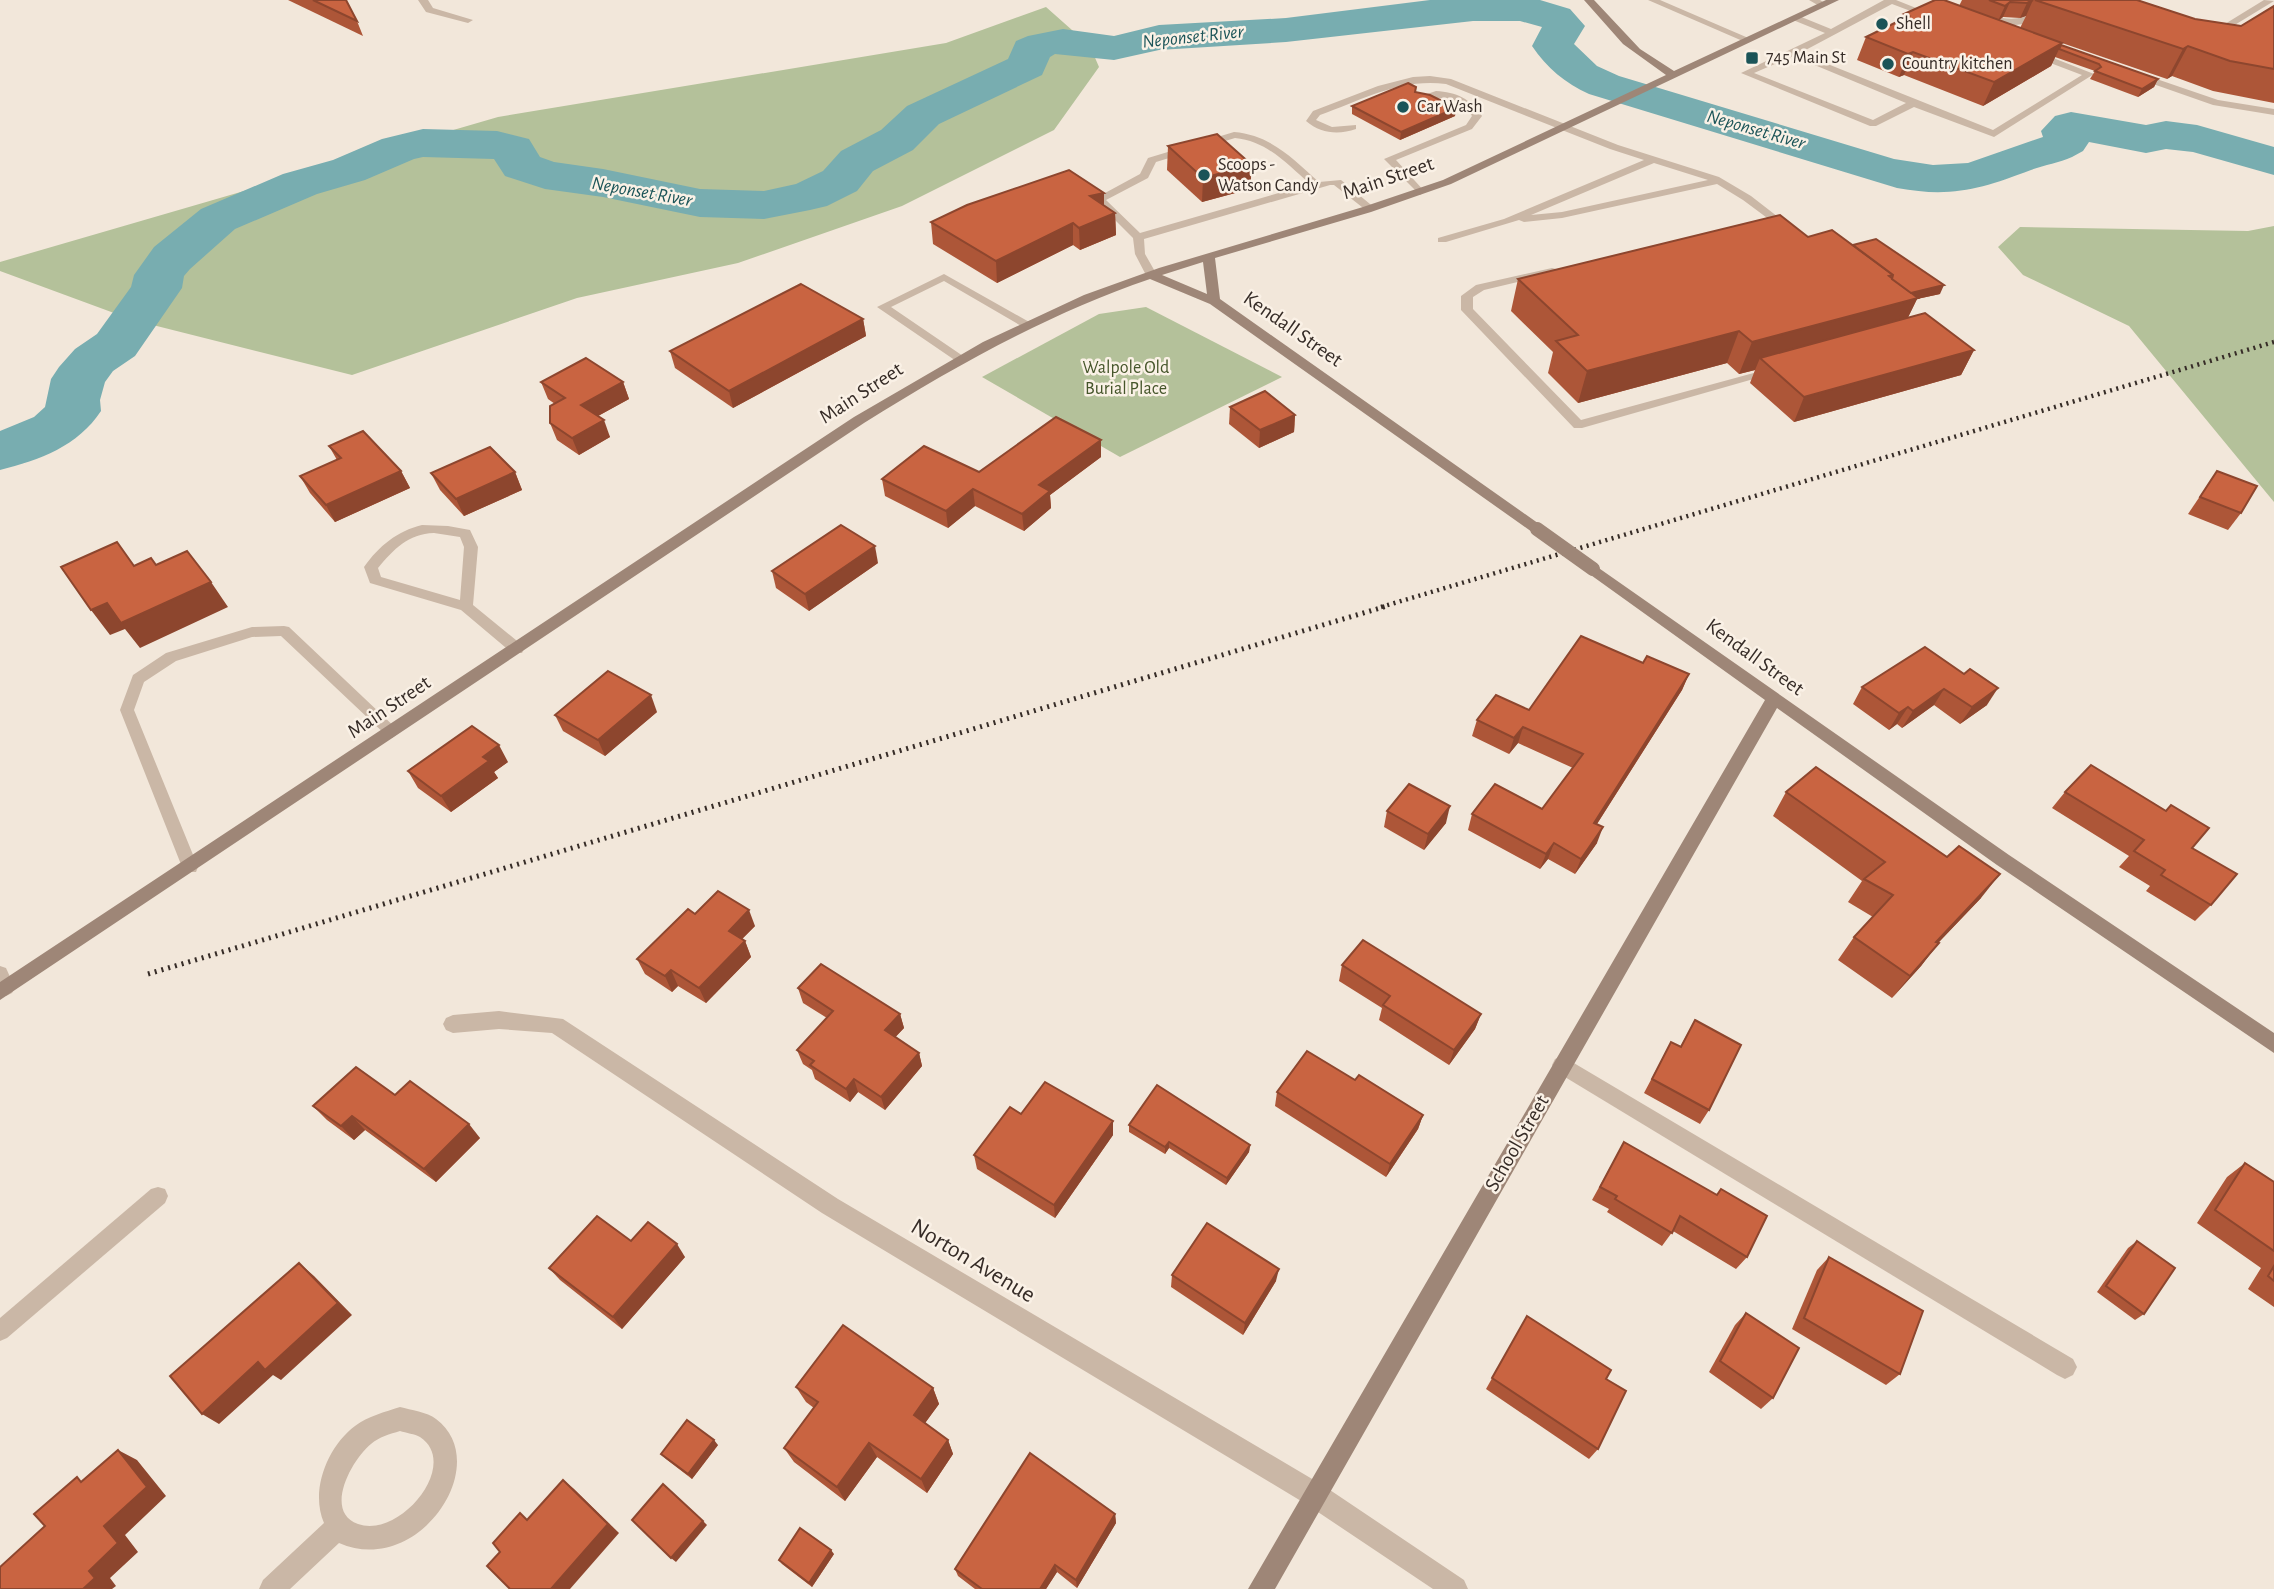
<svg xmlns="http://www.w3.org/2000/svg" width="2274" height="1589" viewBox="0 0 2274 1589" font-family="'Alegreya Sans',sans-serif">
<rect width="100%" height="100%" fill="#f2e7da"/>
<g fill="#b4c19a">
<path d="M1046,7L1090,46L1099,67L1054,130L902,206L738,263L577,298L352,375L133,320L0,271V262L498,117L946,43Z"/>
<path d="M2274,226V502L2129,326L2023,275L1998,247L2020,227L2248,231Z"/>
<path d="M1146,307L1282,377L1120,457L982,377L1099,314Z"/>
</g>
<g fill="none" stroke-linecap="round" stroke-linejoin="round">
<path fill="#78adb0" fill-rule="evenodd" d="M1430,0H1540L1570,9L1585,26L1574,44L1597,66L1619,76L1894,159L1933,165L1968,163L2040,138L2043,137L2041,131L2055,116L2071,112L2146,125L2166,121L2197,125L2274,147V175L2193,152L2166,149L2146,153L2089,142L2083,151L2072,157C2059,163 2044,165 2031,170C1981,189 1951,198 1897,188L1589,94C1565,83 1547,68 1532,46L1542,27L1520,21H1473L1286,42L1159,50L1114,60L1055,54L1050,57L1042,75L939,124L913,150L873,171L857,191L827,206L810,210L764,219L700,217L603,197L545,189L505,176L494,159L423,157L414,159L365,180L317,194L235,229L190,269L184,276L182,288L135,356L113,371L105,382L100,400L101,411C78,446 40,460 0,470V431L34,417L45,407L51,379L59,367L75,349L97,334L131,287L134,275L154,247L201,209L283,174L333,160L382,139L423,129L497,131L529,139L540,157L554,162L603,169L700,189L764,191L796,184L823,171L841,151L881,130L907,106L1008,59L1016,41L1028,36L1063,29L1114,36L1159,25L1286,18Z"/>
<g fill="#cab7a6" fill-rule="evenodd">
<path d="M1648,0H1660L1753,40L1745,42Z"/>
<path d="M1809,0H1820L1828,5L1821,7Z"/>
<path d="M1884,0H1896L1936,16L1929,18L1892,4L1800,53L1993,130L2082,75L2032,56V52H2038L2094,74L1994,137L1914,107L1876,126H1870L1741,73L1825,33L1793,20V16H1799L1831,29ZM1793,56L1906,103L1873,120L1754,73Z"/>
<path d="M2062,0H2072C2051,17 2015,35 1989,19L1993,16C2021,24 2038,13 2062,0Z"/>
<path d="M2264,0L2274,1L2215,37L2207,35Z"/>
<path d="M2136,74H2142L2218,100L2274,109V115L2213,105L2136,78Z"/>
<path d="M1430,76L1451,79L1618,145L1719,177L1751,196L1795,230L1786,232L1743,200L1717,184L1562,218L1524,222L1519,220L1446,242H1438V238L1504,219L1644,160L1610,149L1446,84C1400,78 1362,100 1320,115L1316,120L1332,127L1356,125V129C1339,135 1321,134 1306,121L1313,111L1378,86L1413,77ZM1654,163L1708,180L1562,212L1531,215Z"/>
<path d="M1436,91C1456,92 1471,99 1482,116L1472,129L1396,160L1425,192L1420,195L1384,159L1466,125L1472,116C1451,84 1430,107 1415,98Z"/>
<path d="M1234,132C1271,135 1293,159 1319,182L1341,180L1376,209L1367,211L1334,185H1330L1144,239L1145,254L1157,275L1147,277L1135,254L1133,238L1094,199L1140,174L1148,158ZM1235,138C1267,141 1287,164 1310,184L1140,233L1106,200L1148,178L1156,162Z"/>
<path d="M1552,268L1556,269V273L1484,290L1473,297V309L1581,420L1772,368L1778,372L1582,428H1574L1461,310V296L1476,285Z"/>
<path d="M944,274L1031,323L1033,325L1031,327H1023L944,281L891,307L963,356L965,359L959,363L877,307Z"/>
<path d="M422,525L448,526L470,530L478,547L473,605L522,645L524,649L522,653H512L461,610L370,583L364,567C379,546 397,531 422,525ZM434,533L460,537L464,547L460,600L381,577L378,568C394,549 408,534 434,533Z"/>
<path d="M284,626L289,627L400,732L392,738L387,736L281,636L252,637L176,661L144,682L134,710L198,867L196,872H184L120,710L133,675L166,653L252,627Z"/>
<path d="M0,966L6,968L15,988L12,993L6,996L0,993Z"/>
<path d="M158,1187L165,1189L168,1196L165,1203L7,1338L0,1341V1318L151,1189Z"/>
</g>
<g fill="#cab7a6" fill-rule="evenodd">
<path d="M418,0H428L433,8L473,20L468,23L426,12Z"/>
<path d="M499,1011L563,1019L838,1199L1324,1486L1464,1580L1468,1589H1433L1306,1504L822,1213L552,1033L499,1029L453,1033L446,1030L443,1024L446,1018L453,1015Z"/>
<path d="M1562,1056L2073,1359L2077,1367L2073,1375L2065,1379L2057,1375L1555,1071L1552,1065L1555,1059Z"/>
<path d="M400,1407C411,1410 427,1412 436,1419C495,1463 419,1578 339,1543L290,1589H259L263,1580L324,1523C310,1491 327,1447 355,1426C368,1416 385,1412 400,1407ZM400,1431C406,1433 415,1434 420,1437C461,1464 400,1539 358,1524C323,1512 352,1459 371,1444C379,1437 390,1434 400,1431Z"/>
</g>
<g fill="#9e8677" fill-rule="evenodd">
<path d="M1584,0H1594L1640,49L1674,71L1826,0H1839L1451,184L1371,212L1215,258L1220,299L1542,526L1544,529L1542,532H1532L1210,304L1150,279C1048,314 955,366 864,423L0,1000V982L854,417L983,342L1084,295L1159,268L1363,207L1443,180L1666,75L1623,44ZM1203,262L1207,294L1162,275Z"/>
<path d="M1593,564L2009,855L2274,1033V1053L1997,865L1777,708L1275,1589H1248L1765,700L1588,573L1585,569L1588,565Z"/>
</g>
<path stroke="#362c27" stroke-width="4.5" stroke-dasharray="2 4.5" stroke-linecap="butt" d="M1381,607L2274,342"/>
<path stroke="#362c27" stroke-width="5" stroke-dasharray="2 5" stroke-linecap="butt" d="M148,974L1387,606"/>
<path stroke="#9e8677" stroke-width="14" d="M1537,529L1593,569"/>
</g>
<g fill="#ad5638" fill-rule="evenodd">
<path d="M288,0H346L357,21L363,36Z"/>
<path d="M1962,0H2137L2195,19L2241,26L2274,6V103L2213,91L2172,76L2167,79L2062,43L2061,45L2158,79L2154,87L2138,97L2090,79L2095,71L2055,57L2051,66L1983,106L1904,75L1899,77L1857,60L1866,37L1902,19L1904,14L1959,6ZM2026,16L2020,28L1999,20L2003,17L2020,18Z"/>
<path d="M1415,92L1456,108L1455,116L1400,140L1352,114V106Z"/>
<path d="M1168,146L1252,165L1250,189L1202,202L1167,170Z"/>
<path d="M1104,206L1115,213L1116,235L1080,250L1073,245L997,283L933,244L931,222Z"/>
<path d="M1808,237L1853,245L1940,294L1917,299L1908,317L1974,350L1961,375L1794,422L1750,383L1755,370L1739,374L1727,363L1578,403L1548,373L1553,352L1511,311L1518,279Z"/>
<path d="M863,319L866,336L733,408L675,368L670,351Z"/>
<path d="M541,382H623L629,399L598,416L610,437L579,455L557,440L550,423L555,404L548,399Z"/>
<path d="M1230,407L1295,415L1294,432L1259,448L1229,424Z"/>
<path d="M1101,440V457L1050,495L1051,508L1024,531L975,506L948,528L885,496L882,479L979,472Z"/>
<path d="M329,446L401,471L410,488L335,522L310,493L300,476L337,460Z"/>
<path d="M2217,471L2241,513L2228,530L2188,514Z"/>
<path d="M515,472L522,490L464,516L440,490L431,473Z"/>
<path d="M878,563L809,611L776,588L772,571Z"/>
<path d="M1925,647L1987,705L1960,724L1934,705L1902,728L1897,724L1889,730L1853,704L1862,687Z"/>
<path d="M1643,663L1689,674L1682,690L1597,824V843L1575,874L1548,859L1540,869L1468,830L1472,814L1542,809L1573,768L1518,743L1509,754L1472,736L1477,720L1529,710Z"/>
<path d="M657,712L605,756L563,731L555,715Z"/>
<path d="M508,762L494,772L498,778L451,812L418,788L408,771Z"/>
<path d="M1786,792L1981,898L1938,943L1921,966L1892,998L1838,960L1854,937L1873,917L1848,902L1862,881L1773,816Z"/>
<path d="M2065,792L2192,848L2211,905L2195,921L2146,891L2150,886L2119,867L2129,856L2052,808Z"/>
<path d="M1387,811L1446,823L1424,850L1384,827Z"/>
<path d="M695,914L755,926L742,939L745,941L751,957L706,1003L678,986L672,992L645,974L637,959Z"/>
<path d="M1342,965L1481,1014L1475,1029L1449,1065L1379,1020L1382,1008L1339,981Z"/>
<path d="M798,988L900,1014L904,1028L895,1037L919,1053L922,1066L885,1110L858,1092L850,1102L815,1079L812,1070L803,1064L797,1050L827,1018L803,1003Z"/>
<path d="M1695,1020L1709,1110L1700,1124L1644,1093L1671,1042L1680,1047Z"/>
<path d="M1355,1080L1423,1115L1418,1129L1386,1177L1275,1106L1277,1092Z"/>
<path d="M395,1095L480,1138L436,1182L365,1130L354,1140L327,1120L313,1106Z"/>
<path d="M1021,1114L1113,1121V1135L1055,1218L977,1169L974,1155Z"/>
<path d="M1129,1125L1250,1145L1249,1152L1226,1185L1169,1148L1165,1154L1129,1132Z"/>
<path d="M1624,1142L1717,1195L1721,1189L1747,1257L1736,1269L1673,1231L1662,1246L1607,1212L1609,1209L1592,1200Z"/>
<path d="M2245,1163L2274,1182V1307L2248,1289L2261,1268L2197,1223L2227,1177Z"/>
<path d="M631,1241L685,1257L622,1329L560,1280L549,1268Z"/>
<path d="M2137,1241L2144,1314L2135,1320L2097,1292L2128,1248Z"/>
<path d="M1829,1257L1900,1374L1886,1385L1792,1329L1817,1270Z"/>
<path d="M1172,1275L1276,1281L1243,1335L1171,1287Z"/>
<path d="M1746,1313L1773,1398L1761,1409L1709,1372L1735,1325Z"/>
<path d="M1527,1316L1606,1379L1598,1449L1589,1459L1486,1389Z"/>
<path d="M796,1387L933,1388L939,1404L925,1423L948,1440L953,1454L927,1493L877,1457L845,1501L794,1462L784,1448L814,1408L806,1402Z"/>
<path d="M718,1445L692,1479L666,1459L661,1454Z"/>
<path d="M1115,1514L1116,1523L1077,1588L1057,1572L1046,1589H975L958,1576L955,1569Z"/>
<path d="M834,1554L812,1587L782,1564L779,1560Z"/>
</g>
<g fill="#8d462e">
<path d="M2033,0L2026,16L2020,18L2027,3Z"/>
<path d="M2010,2L2003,17L1998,21L2005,6Z"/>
<path d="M2062,43L2051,66L1983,106L1994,82Z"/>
<path d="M2188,46L2172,76L2167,79L2183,49Z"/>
<path d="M1913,52L1904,75L1899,77L1908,54Z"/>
<path d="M2158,79L2154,87L2138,97L2142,89Z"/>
<path d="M1456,108L1455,116L1400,140L1401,132Z"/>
<path d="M1252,165L1250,189L1202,202L1203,178Z"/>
<path d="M1104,193V215L1090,196Z"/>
<path d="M1115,213L1116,235L1080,250L1079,228Z"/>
<path d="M1073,223V245L997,283L996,261Z"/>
<path d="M1944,285L1940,294L1917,299L1902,330L1760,358L1755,370L1739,374L1752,342L1900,295Z"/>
<path d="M863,319L866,336L733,408L729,391Z"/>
<path d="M1739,331L1727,363L1578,403L1587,371Z"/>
<path d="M1974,350L1961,375L1794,422L1804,397Z"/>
<path d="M623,382L629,399L587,422L581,405Z"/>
<path d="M1295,415L1294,432L1259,448L1260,430Z"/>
<path d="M604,420L610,437L579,455L572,438Z"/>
<path d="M1101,440V457L1050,495L1051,508L1024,531L1022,514L1039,485Z"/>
<path d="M401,471L410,488L335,522L326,505Z"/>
<path d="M515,472L522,490L464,516L456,499Z"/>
<path d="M973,489L975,506L948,528L946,511Z"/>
<path d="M875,546L878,563L809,611L805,594Z"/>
<path d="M211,582L228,607L140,648L125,629L110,635L91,610L107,603Z"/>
<path d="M1689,674L1682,690L1588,838L1594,823Z"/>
<path d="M1998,688L1987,705L1960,724L1972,707Z"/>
<path d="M1944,689L1934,705L1902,728L1913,711Z"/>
<path d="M651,695L657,712L605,756L598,740Z"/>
<path d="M1908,707L1897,724L1889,730L1899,713Z"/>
<path d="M1523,727L1518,743L1509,754L1514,738Z"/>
<path d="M499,745L508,762L494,772L498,778L451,812L441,796L483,757Z"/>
<path d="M1450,806L1446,823L1424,850L1428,834Z"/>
<path d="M1603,827L1597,843L1575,874L1581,859Z"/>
<path d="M1554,843L1548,859L1540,869L1546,854Z"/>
<path d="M2000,874L1981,898L1918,964L1936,942Z"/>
<path d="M749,910L755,926L735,946L729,931Z"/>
<path d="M745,941L751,957L706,1003L699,988Z"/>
<path d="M1939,943L1921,966L1892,998L1910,976Z"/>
<path d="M671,970L678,986L672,992L665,976Z"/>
<path d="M900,1014L904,1028L889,1044L885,1030Z"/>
<path d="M1481,1014L1475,1029L1449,1065L1454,1050Z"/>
<path d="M919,1053L922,1066L885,1110L881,1097Z"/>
<path d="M854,1079L858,1092L850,1102L846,1089Z"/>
<path d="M1423,1115L1418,1129L1386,1177L1390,1164Z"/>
<path d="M352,1116L365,1130L354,1140L341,1126Z"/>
<path d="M1113,1121V1135L1055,1218L1054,1205Z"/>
<path d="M469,1124L480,1138L436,1182L424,1169Z"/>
<path d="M1169,1142V1148L1165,1154V1147Z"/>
<path d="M1250,1145L1249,1152L1226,1185L1227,1178Z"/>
<path d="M677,1244L685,1257L622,1329L613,1317Z"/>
<path d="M299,1263L314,1276L352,1315L281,1380L273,1375L219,1424L202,1414Z"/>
<path d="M1279,1269L1276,1281L1243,1335L1245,1323Z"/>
<path d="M933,1388L939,1404L920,1430L914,1415Z"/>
<path d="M714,1440L718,1445L692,1479L688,1474Z"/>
<path d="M948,1440L953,1454L927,1493L921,1479Z"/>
<path d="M869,1443L877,1457L845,1501L837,1487Z"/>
<path d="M118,1450L137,1460L166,1496L125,1535L138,1552L110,1578L116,1586L112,1589H83L104,1526Z"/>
<path d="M563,1480L574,1489L619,1533L570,1589H551Z"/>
<path d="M1115,1514L1116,1523L1077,1588L1076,1580Z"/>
<path d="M703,1521L707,1525L676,1562L671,1558Z"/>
<path d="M831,1550L834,1554L812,1587L809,1583Z"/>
<path d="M1055,1565L1057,1572L1046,1589H1040Z"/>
</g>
<g fill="#c96441" stroke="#8d462e" stroke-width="2">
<path d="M313,0H346L357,21Z"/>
<path d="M1935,0H1944L2062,43L1994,82L1913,52L1908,54L1866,37L1909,16L1904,14Z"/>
<path d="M1989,0H2033L2027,3L2010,2L2005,6Z"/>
<path d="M2035,0H2137L2195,19L2241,26L2274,6V69L2230,61L2188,46L2183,49Z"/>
<path d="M2061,45L2158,79L2142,89L2095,71L2101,67L2099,64L2059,49Z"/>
<path d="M1408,83L1416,87L1415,92L1430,95L1456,108L1401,132L1352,106Z"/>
<path d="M1217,134L1252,165L1203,178L1168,146Z"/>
<path d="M1069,170L1104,193L1090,196L1115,213L1079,228L1073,223L996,261L931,222L967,205Z"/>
<path d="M1780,215L1808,237L1832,230L1893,275L1889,276L1918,298L1752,342L1739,331L1587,371L1556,341L1578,335L1518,279Z"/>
<path d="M1876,239L1944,285L1911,293L1892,279L1893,275L1853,245Z"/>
<path d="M801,284L863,319L729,391L670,351Z"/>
<path d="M1925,313L1974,350L1804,397L1760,358Z"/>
<path d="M586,358L623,382L581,405L604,420L572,438L550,423V406L565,398L541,382Z"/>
<path d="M1265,391L1295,415L1260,430L1230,407Z"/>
<path d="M1056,417L1101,440L1039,485L1050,491L1022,514L973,489L946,511L882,479L924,446L979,472Z"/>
<path d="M363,431L401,471L326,505L300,476L341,458L329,446Z"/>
<path d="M490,447L515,472L456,499L431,473Z"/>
<path d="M2217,471L2257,486L2241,513L2200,497Z"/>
<path d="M841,525L875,546L805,594L772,571Z"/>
<path d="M117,542L134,566L151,558L156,565L187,551L211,582L121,623L107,603L91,610L61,567Z"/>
<path d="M1581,636L1643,663L1647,656L1689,674L1594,823L1603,827L1581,859L1554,843L1546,854L1472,814L1495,784L1542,809L1583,754L1523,727L1514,738L1477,720L1496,695L1529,710Z"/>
<path d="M1925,647L1964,674L1970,669L1998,688L1972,707L1944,689L1913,711L1908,707L1899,713L1862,687Z"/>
<path d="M608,671L651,695L598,740L555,715Z"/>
<path d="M472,726L499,745L483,757L489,761L441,796L408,771Z"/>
<path d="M2091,765L2166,811L2171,805L2209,828L2192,848L2237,874L2211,905L2161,875L2165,870L2134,851L2144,840L2065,792Z"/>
<path d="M1816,767L1947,857L1959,846L2000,874L1936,942L1939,943L1910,976L1854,937L1893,895L1864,879L1885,862L1786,792Z"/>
<path d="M1409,784L1450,806L1428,834L1387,811Z"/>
<path d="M718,891L749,910L729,931L745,941L699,988L671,970L665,976L637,959L688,909L695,914Z"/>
<path d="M1363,940L1481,1014L1454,1050L1383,1005L1390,996L1342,965Z"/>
<path d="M821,964L900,1014L885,1030L919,1053L881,1097L854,1079L846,1089L810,1065L814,1061L797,1050L833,1011L798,988Z"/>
<path d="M1695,1020L1741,1045L1709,1110L1652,1079L1671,1042L1681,1047Z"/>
<path d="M1307,1051L1355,1080L1359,1075L1423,1115L1390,1164L1277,1092Z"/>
<path d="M356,1067L395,1095L410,1081L469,1124L424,1169L352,1116L341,1126L313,1106Z"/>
<path d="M1045,1082L1113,1121L1054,1205L974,1155L1010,1107L1021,1114Z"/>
<path d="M1157,1085L1250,1145L1227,1178L1169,1142L1165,1147L1129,1125Z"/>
<path d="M1624,1142L1717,1195L1721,1189L1767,1216L1747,1257L1680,1216L1672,1233L1615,1199L1617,1196L1600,1187Z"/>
<path d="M2245,1163L2274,1182V1251L2215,1210Z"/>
<path d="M597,1216L631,1241L648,1222L677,1244L613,1317L549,1268Z"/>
<path d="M1207,1223L1279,1269L1245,1323L1172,1275Z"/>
<path d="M2137,1241L2175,1268L2144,1314L2106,1286Z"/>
<path d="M1829,1257L1923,1311L1900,1374L1804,1318Z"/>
<path d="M299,1263L338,1303L265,1370L258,1362L202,1414L170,1376Z"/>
<path d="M2274,1266V1281L2268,1276Z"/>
<path d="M1746,1313L1799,1348L1773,1398L1720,1361Z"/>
<path d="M1527,1316L1611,1370L1606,1379L1626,1391L1598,1449L1492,1378Z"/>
<path d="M843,1325L933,1388L914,1415L948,1440L921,1479L869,1443L837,1487L784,1448L818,1402L796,1387Z"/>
<path d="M687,1420L714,1440L688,1474L661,1454Z"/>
<path d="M118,1450L147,1487L104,1526L118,1543L89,1571L95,1578L83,1589H0V1567L45,1526L34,1514L77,1477L81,1482Z"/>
<path d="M1030,1453L1115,1514L1076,1580L1055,1565L1040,1589H982L955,1569Z"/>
<path d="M563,1480L608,1524L551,1589H510L487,1566L500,1552L493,1543L520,1513L527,1520Z"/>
<path d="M663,1484L703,1521L671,1558L632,1520Z"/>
<path d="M800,1528L831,1550L809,1583L779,1560Z"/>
</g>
<g fill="#1b5458" stroke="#faf1e6" stroke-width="2.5">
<circle cx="1882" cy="24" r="7"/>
<rect x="1745" y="51" width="14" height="14" rx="3.5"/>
<circle cx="1888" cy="64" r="7"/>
<circle cx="1403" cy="107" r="7"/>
<circle cx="1204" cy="175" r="7"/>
</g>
<g text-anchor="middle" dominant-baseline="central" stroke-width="5" stroke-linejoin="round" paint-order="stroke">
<g font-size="18" fill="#362c27" stroke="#faf1e6" text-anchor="start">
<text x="1896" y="24">Shell</text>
<text x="1766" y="58">745 Main St</text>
<text x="1902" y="64">Country kitchen</text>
<text x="1417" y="107">Car Wash</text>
<text x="1218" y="165">Scoops -<tspan x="1218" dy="21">Watson Candy</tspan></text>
</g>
<g font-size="18" fill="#45552a" stroke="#faf1e6">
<text x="1126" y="368">Walpole Old<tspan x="1126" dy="21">Burial Place</tspan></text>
</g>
<g font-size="19" font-style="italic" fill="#1b5458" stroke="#faf1e6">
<text transform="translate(1193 37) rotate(-6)">Neponset River</text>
<text transform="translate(1756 130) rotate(16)">Neponset River</text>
<text transform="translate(642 192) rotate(10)">Neponset River</text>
</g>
<g font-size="21" fill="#362c27" stroke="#faf1e6">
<text transform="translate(1388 178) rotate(-19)">Main Street</text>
<text transform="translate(1293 329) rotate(35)">Kendall Street</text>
<text transform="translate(861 393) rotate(-33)">Main Street</text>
<text transform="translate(1755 657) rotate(36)">Kendall Street</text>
<text transform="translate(389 707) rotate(-34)">Main Street</text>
<text transform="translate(1517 1143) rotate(-60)">School Street</text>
</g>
<g font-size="24" fill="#362c27" stroke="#faf1e6">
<text transform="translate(973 1261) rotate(31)">Norton Avenue</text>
</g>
</g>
</svg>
